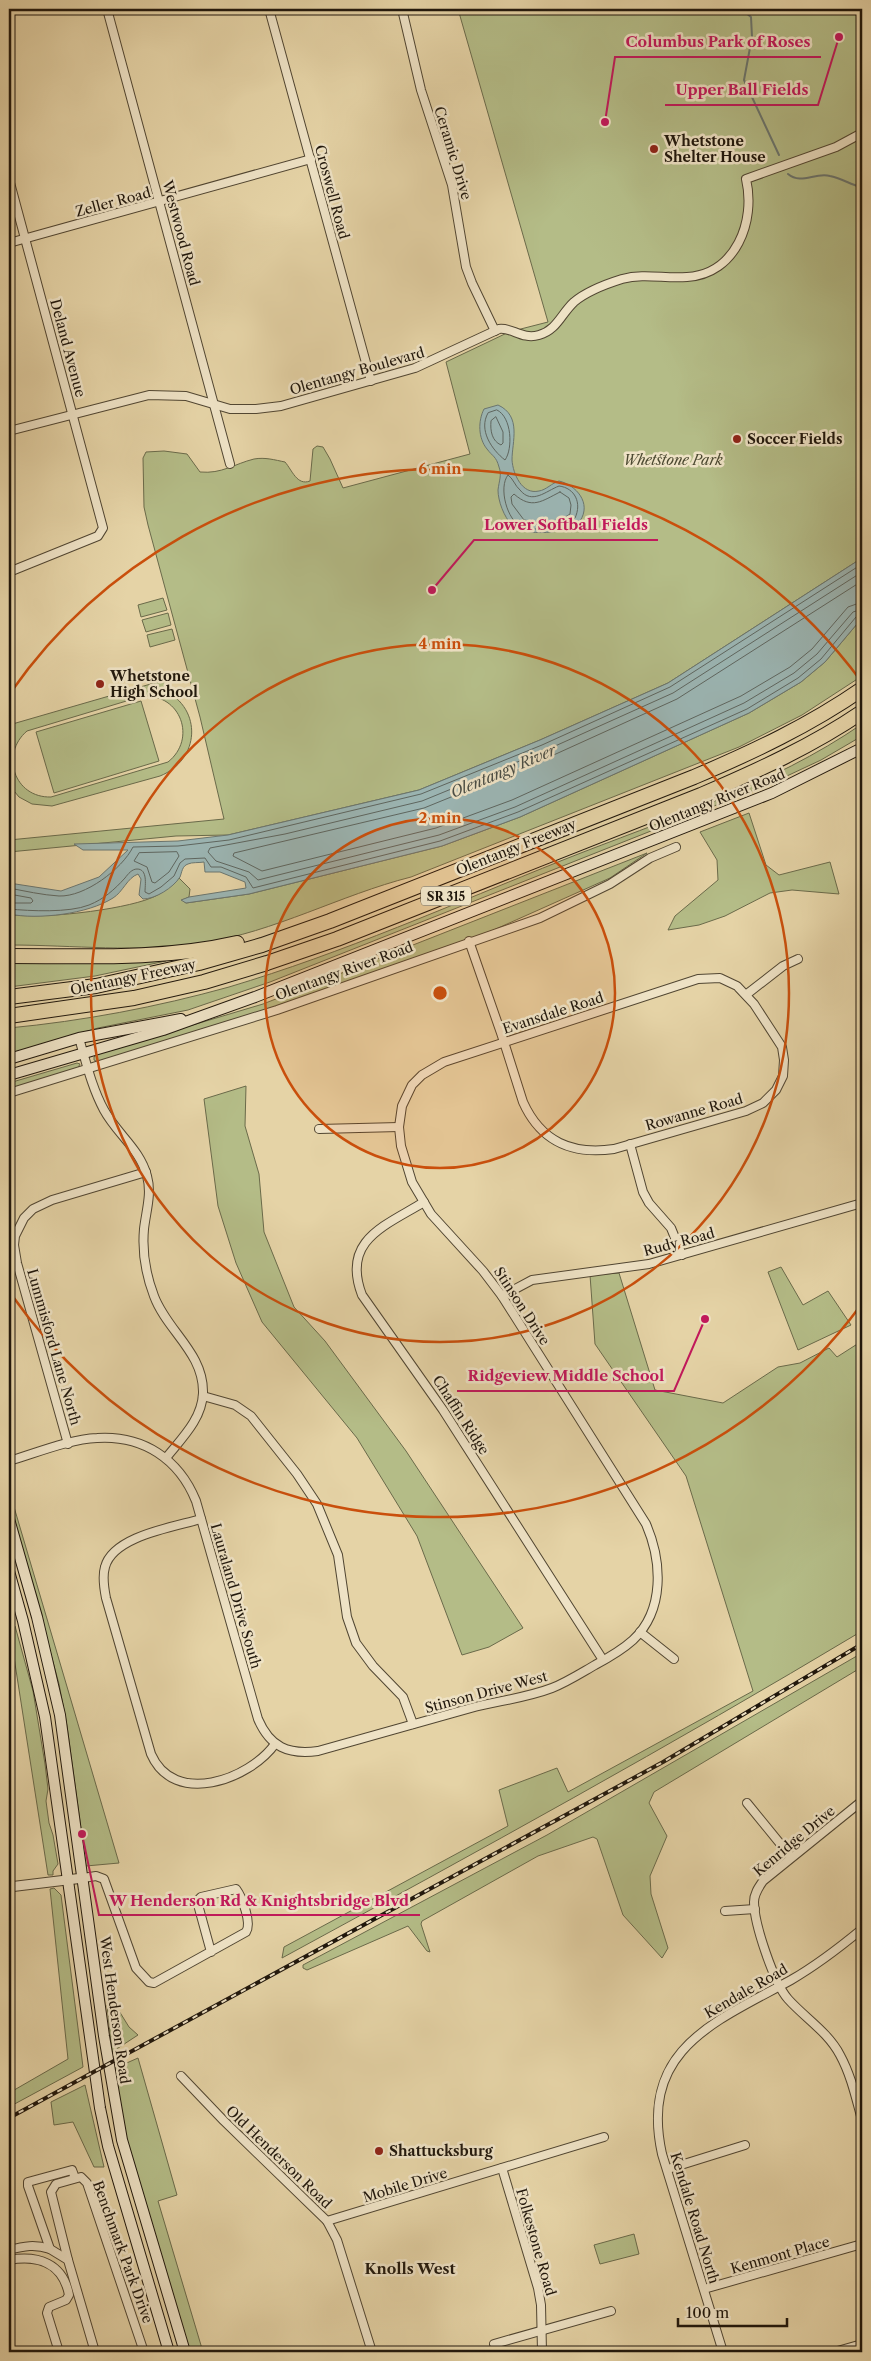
<svg xmlns="http://www.w3.org/2000/svg" width="871" height="2361" viewBox="0 0 871 2361" font-family="'Libre Caslon Text',serif">
<rect width="100%" height="100%" fill="#e5d3a6"/>
<filter id="stains"><feTurbulence type="fractalNoise" baseFrequency=".004" numOctaves="4"/><feColorMatrix values="0 0 0 0 .2 0 0 0 0 .09 0 0 0 0 .02 0 0 0 .5 -.17"/></filter>
<radialGradient id="worn" r=".72"><stop offset=".6" stop-color="#630" stop-opacity="0"/><stop offset="1" stop-color="#630" stop-opacity=".3"/></radialGradient>
<g fill="#b4bc87" stroke="#6a6a4a" fill-rule="evenodd">
<path d="M458,9H862V558L668,683L540,740L419,790L228,835L176,836L9,852V840L224,819L200,717L148,525L144,507L143,458L146,452L164,451L187,454L200,472C222,474 234,464 254,459C265,457 275,460 285,462C292,470 297,486 310,481L313,449L317,446L323,447L330,459L343,488L470,454L446,362L509,332L548,322Z"/>
<path d="M163,598L167,610L141,617L138,605Z"/>
<path d="M168,613L171,625L146,632L142,620Z"/>
<path d="M862,618V676L802,715L739,747L411,877C340,895 275,932 202,943C138,953 73,945 9,945V914C38,920 122,910 151,898C162,894 170,886 179,878L190,889L189,897L182,900L186,903L249,894L442,846L520,817L749,713L801,682L825,662Z"/>
<path d="M172,629L175,640L150,647L147,635Z"/>
<path d="M168,679L171,688L164,690C203,709 200,760 160,776L52,806L32,804L19,797L10,786L9,725ZM143,696C181,694 197,739 168,762L51,797C14,798 0,754 27,731Z"/>
<path d="M141,701L159,761L54,793L36,732Z"/>
<path d="M862,724V736L821,760L772,783L270,982L188,1010L98,1028L9,1054V1028C83,1021 157,1007 229,987C343,953 453,904 563,860C664,820 772,786 862,724Z"/>
<path d="M749,813L766,865L779,875L830,862L839,894L792,890L770,893L725,916L699,925L668,930L675,916L718,880L717,860L700,832Z"/>
<path d="M647,853L610,878L469,941L275,1007L98,1062L94,1060V1057L99,1053L263,1004Z"/>
<path d="M165,958L166,961L95,976L9,987V962Z"/>
<path d="M77,1063L80,1064L78,1068L9,1091V1083Z"/>
<path d="M246,1086L245,1126L259,1174L264,1232L294,1307L325,1341L406,1451L523,1628L489,1647L462,1655L417,1536L357,1438L262,1322L236,1263L218,1206L204,1099Z"/>
<path d="M781,1267L803,1305L828,1291L851,1325L798,1350L768,1272Z"/>
<path d="M619,1273L655,1390L723,1403L778,1367L800,1363L829,1348L837,1357L862,1341V1631C672,1745 477,1852 282,1958L284,1947L508,1826L499,1790L557,1768L568,1792L753,1691L686,1476L595,1344L590,1275Z"/>
<path d="M9,1490L119,1863L86,1866L67,1726L59,1684L9,1500Z"/>
<path d="M15,1626L33,1691L45,1764L48,1789L46,1801L49,1823L53,1835L58,1864L53,1871V1875H48L13,1651H9V1627Z"/>
<path d="M862,1653V1667L654,1792L649,1803L667,1836L650,1876L651,1894L668,1948L662,1958L623,1915L597,1839L593,1837L538,1856L422,1921L421,1924L430,1952L427,1951L408,1926L307,1970L303,1968V1965L547,1835Z"/>
<path d="M54,1888L61,1895L83,2067L9,2107V2093L68,2059L50,1889Z"/>
<path d="M107,2005L116,2006L129,2027L138,2035L112,2052Z"/>
<path d="M138,2058L177,2195L158,2201L203,2352H190L138,2181L124,2129L113,2069Z"/>
<path d="M85,2085L104,2167H94L73,2122L54,2125L51,2102Z"/>
<path d="M634,2234L639,2254L600,2264L594,2245Z"/>
</g>
<g fill="#9bb5b3" stroke="#6a7670">
<path d="M498,405C522,416 512,442 512,460C513,474 522,495 539,491C546,490 552,483 559,481C576,485 592,503 580,521C570,534 523,537 512,525C504,517 498,501 498,490C499,481 502,475 499,467C496,456 493,457 487,449C478,438 478,421 484,409Z"/>
<path d="M862,558V618L825,662L801,682L749,713L520,817L442,846L249,894L186,903L181,900L189,897L246,888L245,882L220,872H205L204,862C199,863 192,862 188,864C182,866 182,872 180,877C173,888 155,899 143,899L139,895L141,879L138,874C127,878 123,892 113,898C88,914 38,920 9,914V883L61,891L99,877L128,850H83L74,844L178,841L228,835L419,790L540,740L668,683Z"/>
</g>
<g fill="none" stroke-linecap="round" stroke-linejoin="round">
<g stroke="#5e6660" stroke-width="1">
<path d="M497,410C512,417 513,449 505,460C492,450 478,430 488,413Z"/>
<path d="M496,417L503,432V443L501,445C492,441 490,431 491,421Z"/>
<path d="M508,475C513,478 515,486 520,490C532,505 546,491 559,486C575,488 582,503 575,518C564,527 536,532 522,527C507,521 498,487 508,475Z"/>
<path d="M560,492L569,498L571,505L570,514C559,523 537,523 524,520L512,504L511,497L514,494C532,510 542,501 560,492Z"/>
<path d="M862,572L673,693L544,751L422,801L285,834L210,848L208,852L216,861L249,872L258,880L439,835L515,807L744,703L794,673L817,654L853,612L862,609"/>
<path d="M862,581L677,699L547,758L424,808L234,853L233,856L262,871L436,828L512,800L741,696L790,667L812,649L848,607L862,602"/>
<path d="M177,852L179,856L169,872L155,883L152,882L147,867L134,861L139,853Z"/>
<path d="M9,888C25,891 42,895 59,896C85,897 122,869 133,847L178,846L229,840L421,794L542,745L670,687L862,564"/>
<path d="M9,894L31,898L33,901L31,903H9"/>
<path d="M9,909C30,911 69,913 89,905C104,899 114,890 125,878C128,874 132,869 137,869C148,869 145,885 145,892L149,894L161,887L174,876L180,863L185,859L205,858L211,867H221L246,877L253,888L440,841L518,812L747,709L798,678L821,659L856,617L862,615"/>
</g>
<g stroke="#6a7670" stroke-width="2">
<path d="M741,9L751,17L752,37L744,80L779,155"/>
<path d="M788,174C801,185 815,172 830,176C840,178 850,184 860,187L862,190"/>
<path d="M862,233L860,239L862,250"/>
</g>
<g stroke="#514632" stroke-width="10">
<g id="minor">
<path d="M107,9L230,464"/>
<path d="M269,9L371,381"/>
<path d="M402,9L421,90L452,185L466,267L472,283L495,331"/>
<path d="M9,179L103,528L98,536L9,572"/>
<path d="M9,243L311,159"/>
<path d="M9,431L149,395L186,396L230,409H256L281,406L415,368L499,329C512,327 522,340 539,335C557,330 561,314 574,302C587,291 606,284 622,279C645,273 665,279 687,277C736,274 756,221 746,179L836,147L862,133"/>
<path d="M747,994L783,966L798,959"/>
<path d="M79,1038C86,1062 92,1088 104,1110C117,1134 140,1149 147,1176C152,1194 146,1211 144,1229C142,1251 146,1275 154,1296C167,1331 204,1353 203,1393C202,1419 182,1438 166,1458"/>
<path d="M9,1093L277,1010L540,918L610,884L650,858L676,847"/>
<path d="M319,1129L399,1127"/>
<path d="M630,1144L643,1192L649,1203L671,1228L682,1255"/>
<path d="M424,1202C385,1226 341,1240 362,1295L443,1410L603,1660"/>
<path d="M502,1296L532,1280L649,1264L862,1203"/>
<path d="M203,1396L235,1405L251,1416L297,1474L317,1504L338,1555L347,1617L356,1643L373,1666L403,1697L413,1724"/>
<path d="M68,1444L17,1263L14,1245L15,1236L24,1218L33,1209L52,1200L146,1172"/>
<path d="M9,1461C36,1453 70,1439 97,1438C143,1435 179,1459 196,1501L258,1719C270,1747 288,1755 318,1751C369,1737 420,1722 471,1708C497,1701 526,1698 552,1688C567,1682 581,1673 595,1665C608,1658 622,1650 633,1640C665,1610 662,1561 646,1524L502,1296L483,1271L431,1214L412,1182L401,1146L399,1127L402,1106L412,1085L422,1075L444,1062L698,979L720,978L737,986L754,1004L782,1047L784,1060L783,1076L776,1090L763,1103L746,1111L614,1149C572,1155 541,1142 523,1102L504,1042L501,1033L469,941"/>
<path d="M201,1519C174,1527 113,1536 105,1567C102,1577 104,1588 106,1598L151,1754C174,1807 249,1780 275,1744"/>
<path d="M640,1632L674,1659"/>
<path d="M862,1801L763,1881C758,1888 754,1894 754,1902C754,1924 774,1983 788,1999C805,2018 828,2032 840,2055C851,2075 856,2098 862,2120"/>
<path d="M747,1803L791,1857"/>
<path d="M83,1878L96,1876L104,1879L136,1968L149,1982L154,1983L246,1932C252,1923 242,1897 236,1889L201,1897L197,1901L211,1952"/>
<path d="M725,1911L755,1909"/>
<path d="M181,2076L224,2121L327,2221L337,2240L372,2352"/>
<path d="M502,2168L538,2288L541,2305L542,2352"/>
<path d="M668,2169L745,2145"/>
<path d="M75,2178L72,2170L28,2182V2186L50,2249L68,2260L95,2352"/>
<path d="M327,2221L604,2137"/>
<path d="M9,2250C24,2246 35,2244 50,2249"/>
<path d="M9,2260C38,2255 63,2263 69,2295L66,2300L49,2307L47,2313L59,2352"/>
<path d="M68,2260L51,2192L56,2184L81,2177L87,2183L144,2352"/>
<path d="M704,2289L862,2244"/>
<path d="M494,2344L611,2311"/>
<path d="M723,2352L662,2154C639,2049 715,2022 791,1980C817,1965 839,1948 862,1929"/>
<path d="M834,2352L862,2344"/>
</g>
</g>
<g stroke="#514632" stroke-width="11">
<path id="tertiary" d="M9,1887L83,1878"/>
</g>
<g stroke="#20170c" stroke-width="12">
<g id="secondary">
<path d="M9,1059L79,1038L181,1019"/>
<path d="M9,1075L163,1030L255,997L772,793L862,748"/>
<path d="M9,1519L37,1617L60,1715L104,2036L122,2140L185,2352"/>
<path d="M9,1571L23,1621L45,1717L100,2108L108,2146L169,2352"/>
</g>
</g>
<g stroke="#20170c" stroke-width="16">
<g id="motorway">
<path d="M9,956C85,956 163,960 237,943"/>
<path d="M9,997L96,986L199,963L262,945L330,921L694,777C753,752 810,725 862,689"/>
<path d="M9,1016L134,998L204,982L267,963L337,939L701,795C757,771 812,746 862,712"/>
</g>
</g>
<use href="#minor" stroke="#eee2c5" stroke-width="8"/>
<use href="#tertiary" stroke="#eee2c5" stroke-width="9"/>
<use href="#secondary" stroke="#eee2c5" stroke-width="10"/>
<use href="#motorway" stroke="#e5d3a6" stroke-width="14"/>
<g stroke="#20170c" stroke-width="4">
<path id="rail" d="M9,2118L663,1762L862,1644"/>
</g>
<use href="#rail" stroke="#eee2c5" stroke-width="2" stroke-dasharray="5.5" stroke-linecap="butt"/>
</g>
<circle cx="440" cy="993" r="175" fill="#ca4f0c" fill-opacity=".12"/>
<g fill="none" stroke="#ca4f0c" stroke-width="2.5">
<circle cx="440" cy="993" r="175"/>
<circle cx="440" cy="993" r="349"/>
<path d="M861 1305A524 524 0 0 1 11 1294M11 692A524 524 0 0 1 861 681"/>
</g>
<g fill="#8f2418" stroke="#eee2c5" stroke-width="2">
<circle cx="654" cy="149" r="5"/>
<circle cx="737" cy="439" r="5"/>
<circle cx="100" cy="684" r="5"/>
<circle cx="379" cy="2151" r="5"/>
</g>
<g text-anchor="middle" dominant-baseline="central" stroke-width="5" stroke-linejoin="round" paint-order="stroke">
<rect fill="#eee2c5" stroke="#5e5444" stroke-width="1" x="421" y="886.5" width="50" height="19" rx="4"/>
<g font-size="12" font-weight="bold" fill="#20170c">
<text x="446" y="896">SR 315</text>
</g>
<g font-size="14" font-weight="bold" fill="#20170c" stroke="#eee2c5" text-anchor="start">
<text x="664" y="141">Whetstone<tspan x="664" dy="16">Shelter House</tspan></text>
<text x="747" y="439">Soccer Fields</text>
<text x="110" y="676">Whetstone<tspan x="110" dy="16">High School</tspan></text>
<text x="389" y="2151">Shattucksburg</text>
</g>
<g font-size="14" fill="#20170c" stroke="#eee2c5">
<text transform="translate(453 153) rotate(73)">Ceramic Drive</text>
<text transform="translate(332 192) rotate(75)">Croswell Road</text>
<text transform="translate(113 202) rotate(-15)">Zeller Road</text>
<text transform="translate(181 233) rotate(75)">Westwood Road</text>
<text transform="translate(68 348) rotate(75)">Deland Avenue</text>
<text transform="translate(357 371) rotate(-16)">Olentangy Boulevard</text>
<text transform="translate(717 800) rotate(-22)">Olentangy River Road</text>
<text transform="translate(516 847) rotate(-22)">Olentangy Freeway</text>
<text transform="translate(344 971) rotate(-20)">Olentangy River Road</text>
<text transform="translate(133 977) rotate(-12)">Olentangy Freeway</text>
<text transform="translate(553 1013) rotate(-18)">Evansdale Road</text>
<text transform="translate(694 1112) rotate(-16)">Rowanne Road</text>
<text transform="translate(679 1242) rotate(-15)">Rudy Road</text>
<text transform="translate(522 1306) rotate(57)">Stinson Drive</text>
<text transform="translate(54 1347) rotate(74)">Lummisford Lane North</text>
<text transform="translate(461 1415) rotate(57)">Chaffin Ridge</text>
<text transform="translate(236 1596) rotate(74)">Lauraland Drive South</text>
<text transform="translate(486 1692) rotate(-15)">Stinson Drive West</text>
<text transform="translate(794 1841) rotate(-40)">Kenridge Drive</text>
<text transform="translate(746 1991) rotate(-30)">Kendale Road</text>
<text transform="translate(115 2010) rotate(82)">West Henderson Road</text>
<text transform="translate(279 2157) rotate(44)">Old Henderson Road</text>
<text transform="translate(405 2185) rotate(-17)">Mobile Drive</text>
<text transform="translate(695 2218) rotate(73)">Kendale Road North</text>
<text transform="translate(536 2242) rotate(74)">Folkestone Road</text>
<text transform="translate(123 2252) rotate(70)">Benchmark Park Drive</text>
<text transform="translate(780 2255) rotate(-16)">Kenmont Place</text>
</g>
<g font-size="14" font-style="italic" fill="#4c4931" stroke="#eee2c5">
<text x="673" y="460">Whetstone Park</text>
</g>
<g font-size="15" font-style="italic" fill="#4b4e46" stroke="#eee2c5">
<text transform="translate(503 771) rotate(-23)">Olentangy River</text>
</g>
<g font-size="15" font-weight="bold" fill="#20170c" stroke="#eee2c5">
<text x="410" y="2268">Knolls West</text>
</g>
</g>
<circle cx="440" cy="993" r="8" fill="#ca4f0c" stroke="#eee2c5" stroke-width="2.5"/>
<g font-size="15" text-anchor="middle" font-weight="bold" fill="#ca4f0c" stroke="#eee2c5" stroke-width="5" stroke-linejoin="round" paint-order="stroke">
<text x="440" y="474">6 min</text>
<text x="440" y="649">4 min</text>
<text x="440" y="823">2 min</text>
</g>
<path fill="none" stroke="#c2185b" stroke-width="2" d="M605 122L615 57H821M839 37L818 105H665M432 590L474 540H658M705 1319L674 1391H457M82 1834L99 1915H420"/>
<g fill="#c2185b" stroke="#eee2c5" stroke-width="2">
<circle cx="605" cy="122" r="5"/>
<circle cx="839" cy="37" r="5"/>
<circle cx="432" cy="590" r="5"/>
<circle cx="705" cy="1319" r="5"/>
<circle cx="82" cy="1834" r="5"/>
</g>
<g font-size="15" text-anchor="middle" font-weight="bold" fill="#c2185b" stroke="#eee2c5" stroke-width="5" stroke-linejoin="round" paint-order="stroke">
<text x="718" y="47">Columbus Park of Roses</text>
<text x="742" y="95">Upper Ball Fields</text>
<text x="566" y="530">Lower Softball Fields</text>
<text x="566" y="1381">Ridgeview Middle School</text>
<text x="259" y="1906">W Henderson Rd &amp; Knightsbridge Blvd</text>
</g>
<rect width="871" height="2361" fill="none" stroke="#e5d3a6" stroke-width="30"/>
<rect x="10" y="10" width="851" height="2341" fill="none" stroke="#20170c" stroke-width="2.5"/>
<rect x="15" y="15" width="841" height="2331" fill="none" stroke="#20170c"/>
<path d="M678 2318v8h109v-8" fill="none" stroke="#20170c" stroke-width="2.5"/>
<text x="686" y="2318" font-size="15" fill="#20170c" stroke="#eee2c5" stroke-width="4" paint-order="stroke">100 m</text>
<rect width="100%" height="100%" filter="url(#stains)"/>
<rect width="100%" height="100%" fill="url(#worn)"/>
</svg>
